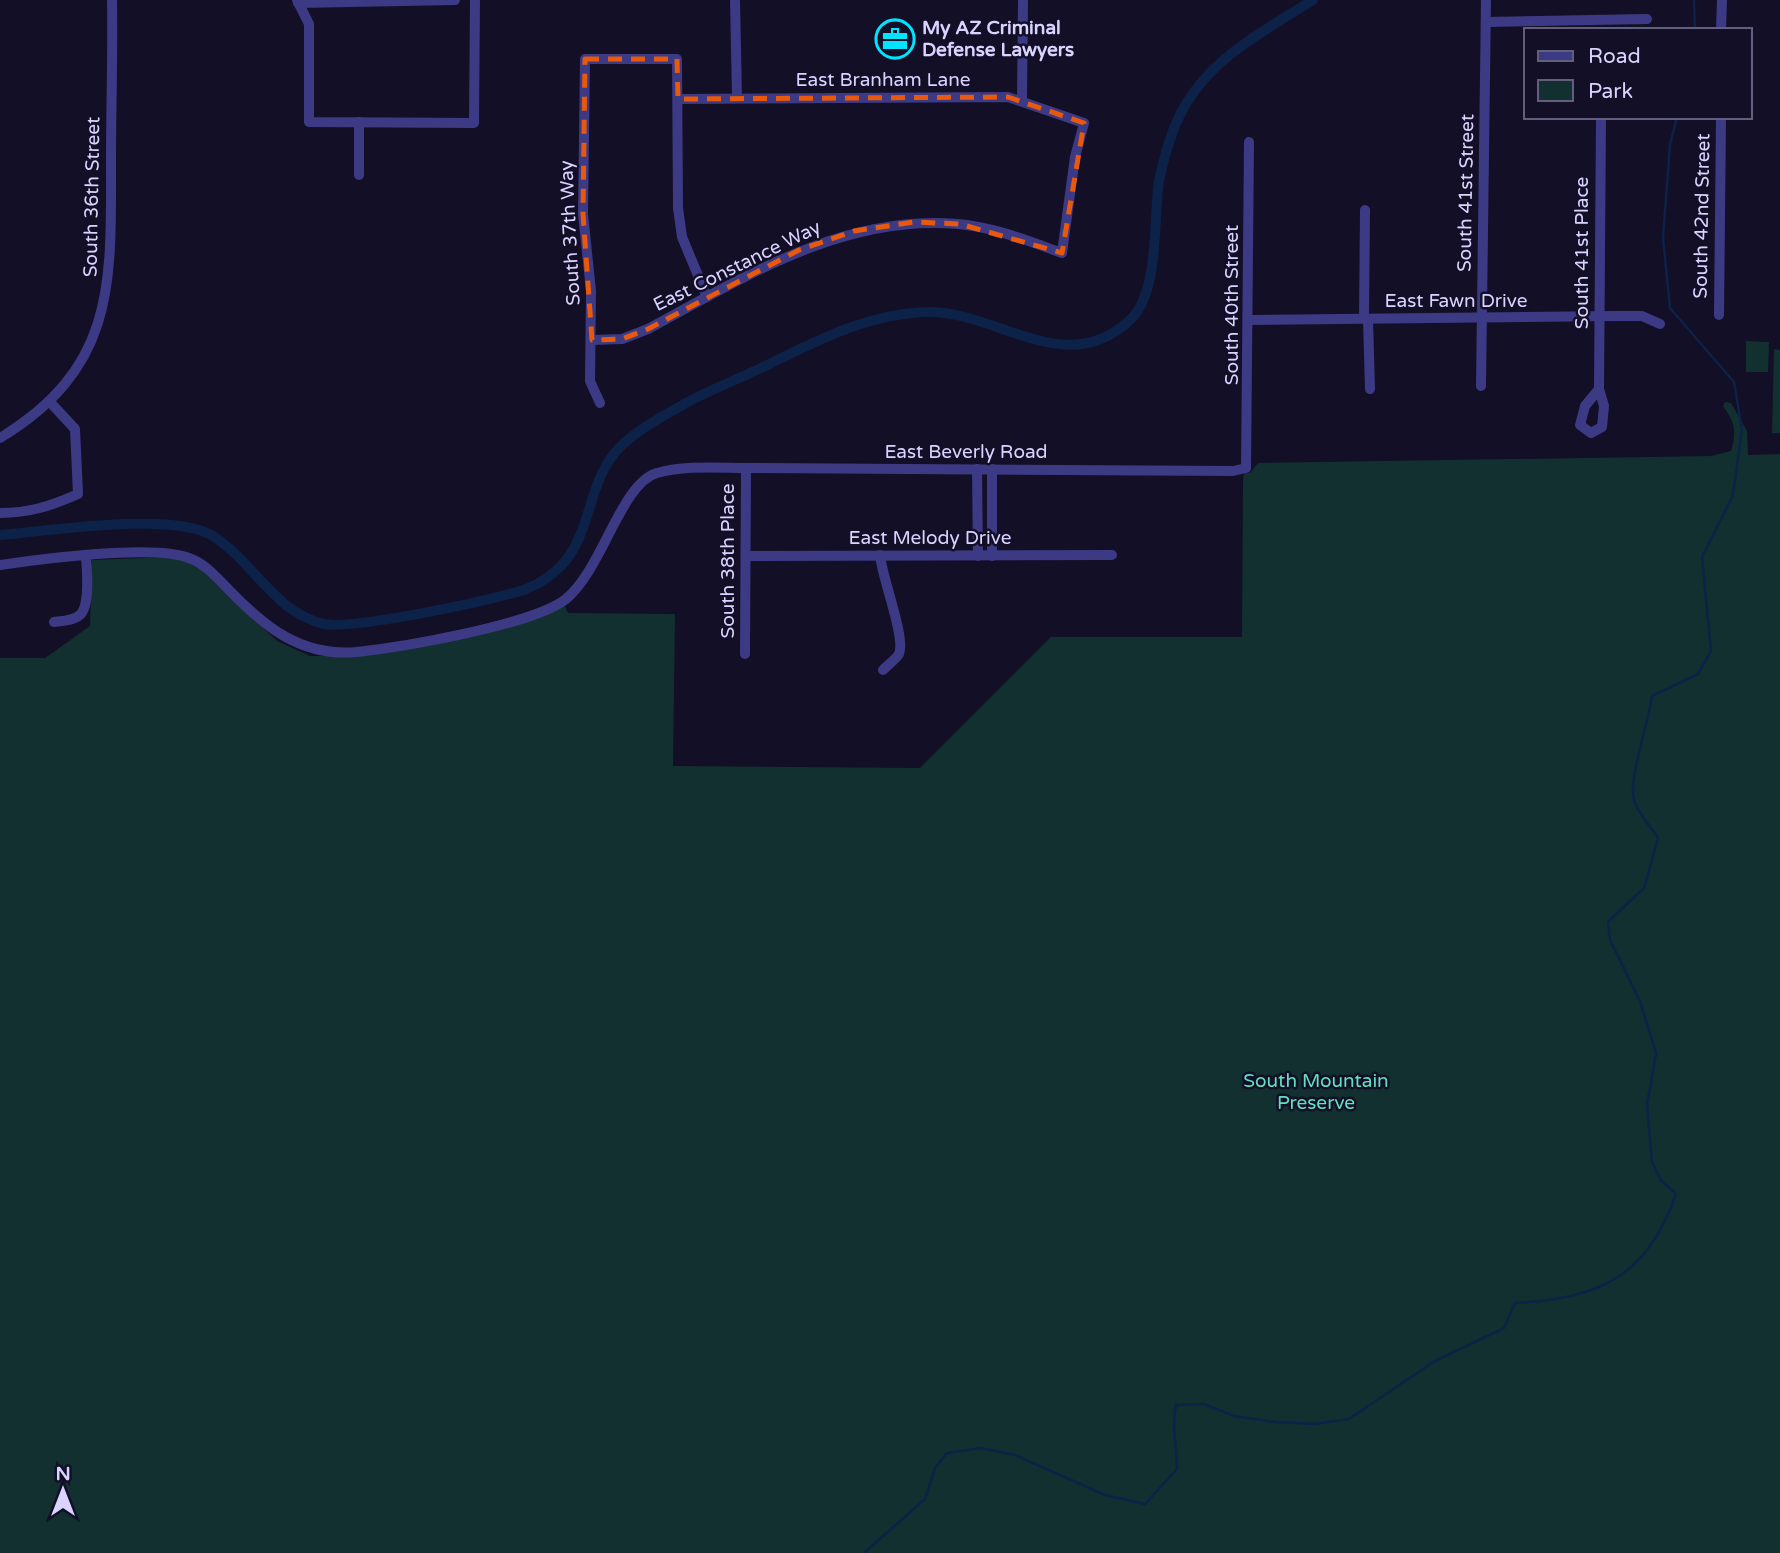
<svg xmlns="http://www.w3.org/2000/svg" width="1780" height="1553" viewBox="0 0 1780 1553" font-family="'Varela Round',sans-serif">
<rect width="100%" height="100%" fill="#130f26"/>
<g fill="#12302f">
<path d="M1746,341L1769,342L1768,372H1746Z"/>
<path d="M1774,349L1780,350V433H1772Z"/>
<path d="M1725,402L1731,403L1747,431L1748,455L1780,454V1553H0V658H45L90,626L92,560L169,557L186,560L202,569L277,641L310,656H358L564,604L568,613L675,614L673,766L920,768L1051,637H1242L1243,479L1244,473H1250L1258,463L1711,456L1731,451C1737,431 1735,423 1723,406Z"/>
</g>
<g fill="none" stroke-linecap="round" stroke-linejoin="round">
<g stroke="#0c2248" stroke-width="2.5">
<path d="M1694,0L1695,30"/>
<path d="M864,1553L925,1499L935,1468L947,1453L981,1448L1015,1455L1105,1495L1145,1504L1177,1469C1177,1444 1171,1429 1176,1405L1204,1404L1234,1416L1275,1422L1315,1424L1349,1419L1435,1361L1504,1328L1515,1303C1600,1298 1646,1278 1676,1194L1661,1180L1652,1162L1647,1105L1656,1053L1640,1001L1610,940L1608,922L1644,888L1658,838C1651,827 1637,812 1634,800C1628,779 1649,722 1652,696L1698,674L1711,651L1702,557L1733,495L1742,430L1734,382L1670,308L1663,238L1670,144L1677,117"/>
</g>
<path stroke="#0c2248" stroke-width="10" d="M0,535C49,531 174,511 213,536C241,554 261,585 287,606C298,614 310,621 324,624C350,630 497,600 526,589C539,584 551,576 561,566C590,536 588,487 613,455C630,433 662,417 686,403C710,390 736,380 761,368C815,342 867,313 929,312C999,312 1066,380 1130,320C1160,292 1153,219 1159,181C1164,157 1171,131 1183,109C1212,57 1264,31 1313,0"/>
<g stroke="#3d3a85" stroke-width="10">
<path d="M297,0L309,24V122L474,123L475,0"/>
<path d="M735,0L737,97"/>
<path d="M298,3L455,0"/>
<path d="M1486,22L1647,19"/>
<path d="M1721,30L1722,0"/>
<path d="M1022,100L1023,0"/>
<path d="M359,122V175"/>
<path d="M1719,315L1721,117"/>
<path d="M1364,319L1365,210"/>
<path d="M1368,319L1370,389"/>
<path d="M1249,320L1615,316H1642L1660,324"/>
<path d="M592,340L622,339L648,329C746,276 844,214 958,224C994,227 1028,241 1062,253L1075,157L1084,123L1008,97L678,99"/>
<path d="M1481,386L1486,0"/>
<path d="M1599,389L1585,406L1580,425L1591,433L1602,427L1604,406L1599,389L1601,117"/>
<path d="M600,403L590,381L591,291L583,214L585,59H677L678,208L682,237L707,297"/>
<path d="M0,438C117,367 111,282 111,160C111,107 113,53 112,0"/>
<path d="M977,469L978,556"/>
<path d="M0,513C29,513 51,506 78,494L75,429L50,402"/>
<path d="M880,555C882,578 906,638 899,654C896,659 888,665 883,670"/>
<path d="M747,556L1112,555"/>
<path d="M992,556V469"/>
<path d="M0,565C40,559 154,544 189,558C206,564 217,578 230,591C266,628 302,657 357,652C402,647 533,625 566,599C602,570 621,483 657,473C685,465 718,468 746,468L1233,471L1246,468L1249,142"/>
<path d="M54,622C62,621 74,621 81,614C90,603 87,570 86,557"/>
<path d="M745,654L746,468"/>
</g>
</g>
<path fill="none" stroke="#e8590c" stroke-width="5" stroke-dasharray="14 9" stroke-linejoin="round" d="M585,59H677L678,99L1008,97L1084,123L1062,253L960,224L914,222L854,231L799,250L648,329L622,339L592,340L583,214Z"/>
<defs>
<g id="office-ring" transform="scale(2.0125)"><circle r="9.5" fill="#130f26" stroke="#00e5ff" stroke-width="1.5"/><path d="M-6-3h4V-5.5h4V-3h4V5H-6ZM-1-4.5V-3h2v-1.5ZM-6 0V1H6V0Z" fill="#00e5ff"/></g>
</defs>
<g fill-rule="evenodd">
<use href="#office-ring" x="895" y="39"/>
</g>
<g text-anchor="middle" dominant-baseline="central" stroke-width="5" stroke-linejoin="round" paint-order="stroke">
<g font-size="19" font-weight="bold" fill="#d9d4ff" stroke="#130f26" text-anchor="start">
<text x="922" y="28">My AZ Criminal<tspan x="922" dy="22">Defense Lawyers</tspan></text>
</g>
<g font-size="19" fill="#d9d4ff" stroke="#130f26">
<text x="883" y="80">East Branham Lane</text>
<text transform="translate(1466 193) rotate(-89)">South 41st Street</text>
<text transform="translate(92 197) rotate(-89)">South 36th Street</text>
<text transform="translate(1702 216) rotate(-89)">South 42nd Street</text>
<text transform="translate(570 233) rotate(-93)">South 37th Way</text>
<text transform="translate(1582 253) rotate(-90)">South 41st Place</text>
<text transform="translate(737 266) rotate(-26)">East Constance Way</text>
<text x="1456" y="301">East Fawn Drive</text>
<text transform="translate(1232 305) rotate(-90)">South 40th Street</text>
<text x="966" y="452">East Beverly Road</text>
<text x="930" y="538">East Melody Drive</text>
<text transform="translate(728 561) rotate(-90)">South 38th Place</text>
</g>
<g font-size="19" fill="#5fe0c0" stroke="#130f26">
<text x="1316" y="1081">South Mountain<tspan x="1316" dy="22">Preserve</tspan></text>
</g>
</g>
<rect x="1524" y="28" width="228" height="91" fill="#130f26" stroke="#625e7d" stroke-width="2"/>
<rect x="1538" y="51" width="35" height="10" fill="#3d3a85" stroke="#625e7d" stroke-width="2"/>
<text x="1588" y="63" font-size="21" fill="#d9d4ff">Road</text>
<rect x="1538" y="80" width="35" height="21" fill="#12302f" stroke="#625e7d" stroke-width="2"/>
<text x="1588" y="98" font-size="21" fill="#d9d4ff">Park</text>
<g transform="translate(63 1490)" stroke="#130f26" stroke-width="5" paint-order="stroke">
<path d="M0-5L12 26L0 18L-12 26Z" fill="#d9d4ff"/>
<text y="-10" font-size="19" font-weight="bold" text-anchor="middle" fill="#d9d4ff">N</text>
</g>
</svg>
